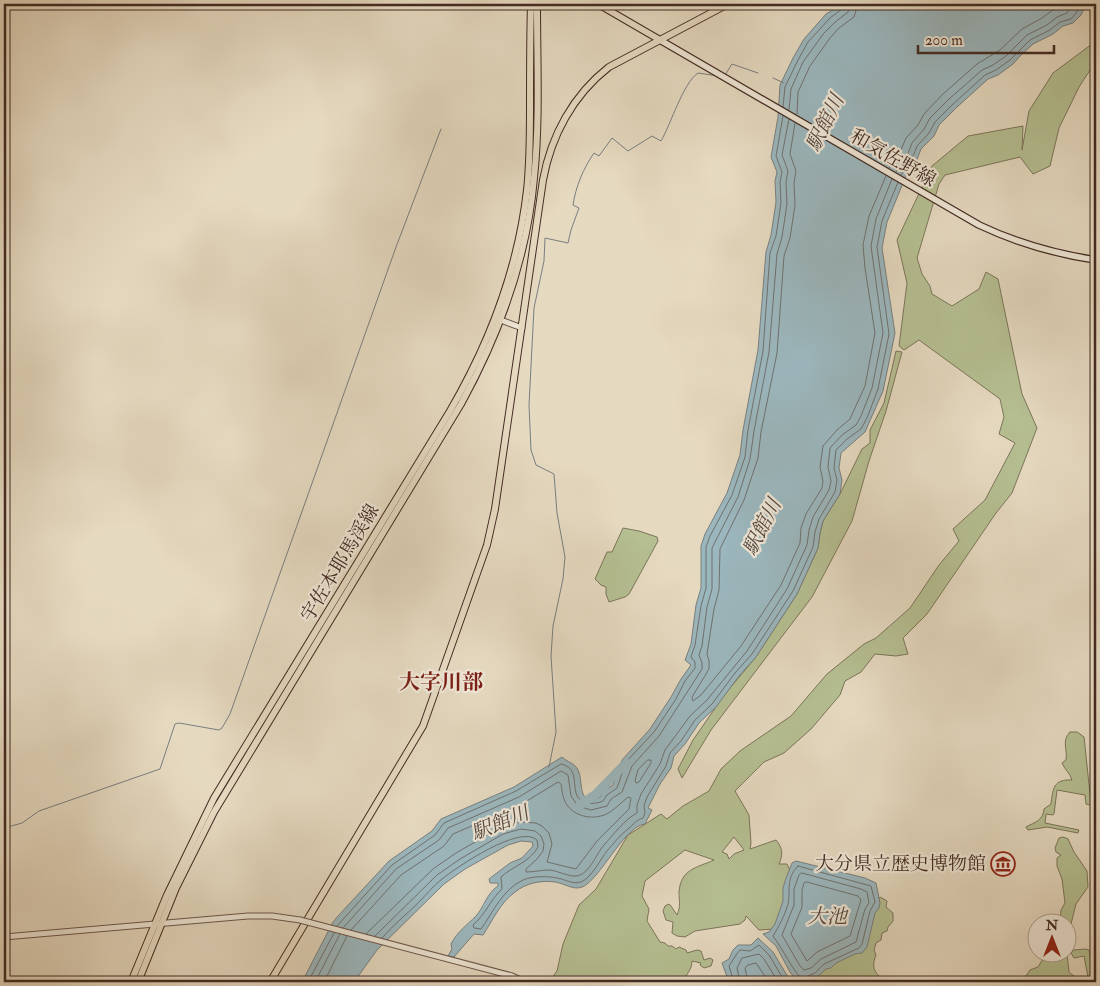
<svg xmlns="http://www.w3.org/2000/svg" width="1100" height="986" viewBox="0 0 1100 986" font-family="'IM FELL Double Pica','Noto Serif JP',serif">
<rect width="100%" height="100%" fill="#e5d9c0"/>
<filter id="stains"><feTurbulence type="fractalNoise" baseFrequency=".004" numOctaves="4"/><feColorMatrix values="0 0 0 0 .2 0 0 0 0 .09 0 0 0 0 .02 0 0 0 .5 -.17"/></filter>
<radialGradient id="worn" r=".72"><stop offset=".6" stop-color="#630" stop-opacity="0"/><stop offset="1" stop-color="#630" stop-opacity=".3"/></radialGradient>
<g fill="#b5bf92" stroke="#7c755a" fill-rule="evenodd">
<path d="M1096,41V61L1079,87L1059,128L1050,166L1033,174L1020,157L945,175L939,184L917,258L922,274L930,286L932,294L952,306L979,289L986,272L998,279L1022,394L1037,428L1012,493L996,513L927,614L903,638L908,654L896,656L875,654L861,672L845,681L840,695L811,729L784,753L764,762L735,791L749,815L751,843L750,849L776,840C783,848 783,855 779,864H787L792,874L791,882L775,929L759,930L746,916L745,920L740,924L695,931L685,937L677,936L672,933L673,922L666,920L663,911L665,906L669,904L671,906L677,915C681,906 679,902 679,892C681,869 696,868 714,860L685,850L645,881L642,896L649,909L647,921L660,942L665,943L668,946H672L676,949L679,947L686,950L687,953L697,950L701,951L704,960L710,958L713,960L711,966L704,968L700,965L701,963L692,961C692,971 685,974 684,982L676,981L675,982H549L557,971L563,944L579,905L596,889L628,835L661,814L667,819L683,806L709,791L721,769L740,751L791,716L827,674L864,644L876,638L910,608L939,565L959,541L953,529L985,500L1015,443L999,434L1004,417L1000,399L919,340L904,350L899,346L907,283L897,240L932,166L968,136L1023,126L1022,150L1029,111L1053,73ZM734,837L744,850L734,854L729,859L727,854L722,852Z"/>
<path d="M896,351L902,352L886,411L869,461L852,521L812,597L711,730L682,778L678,769L693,740L725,694L756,657L797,594L818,548L820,533L823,521L840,494L862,449L870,443V430L884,403Z"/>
<path d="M623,528L639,531L657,537L658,541L629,594L625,597L609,602L606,594V587L601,585L595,579L607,552H612Z"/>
<path d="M1070,732H1077L1084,737L1091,803L1089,805L1086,804L1085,795L1057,790L1054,814L1053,815L1046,814L1045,823L1079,830L1078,833L1047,827L1028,830L1026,827C1035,822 1043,821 1044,809L1051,804C1053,789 1053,779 1072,780C1070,773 1065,770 1062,763L1066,760C1068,749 1061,742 1070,732Z"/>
<path d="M1063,837L1068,839L1074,852L1087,871L1088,887L1076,904L1069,932L1068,933V924L1060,923L1061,910L1065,903L1062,879L1057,866V858L1061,855L1056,852L1055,848L1059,838Z"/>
<path d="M880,897L887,901L886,907L893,913V921L888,927L887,931L882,933L881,940L876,943L874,950L876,955C873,962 872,970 879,976L877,982H802Z"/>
<path d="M1086,949L1089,950L1090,954L1092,982H1089L1084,956L1074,958L1071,953L1074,950Z"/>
<path d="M1046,954H1067L1069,972L1075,977L1074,982H1022L1030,970L1038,967Z"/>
</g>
<g fill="#9bb7be" stroke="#787f80">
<path d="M843,4H1086L1081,15L1073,23L1063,26L1053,34L1033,44L1021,55L1013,64L998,75L988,79L956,108L939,125L934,136L921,149L916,162L908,171L887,222L882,248L895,333L883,391L865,432L841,453L839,468L842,480L840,494L823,521L820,533L818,548L797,594L756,657L739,676L716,707L699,723L685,744L674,756L671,768L660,784L648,808L652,810L645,824C627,825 603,872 587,884C576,893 567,884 555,882C541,880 526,883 515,892C500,903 493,920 483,935L474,934L454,957L448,956L452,949L451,944C457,932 467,925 476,916C484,907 487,893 498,886V883H490L489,879L510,863L522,858L533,846L532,842L521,841L508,845L465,869L444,884L377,950L354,982H302L333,922L338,916L389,861L432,831L441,819L514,787L562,757C567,762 575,763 578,770C584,781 576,807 600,797L603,791L613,785L622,760L650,729L671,697L681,679L691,665L685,660L691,644L696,605L701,588V546L705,534L727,493L740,455L743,430L758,350L766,252L771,235L776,202L775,181L777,172L771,157L778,117L780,85L793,58L804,39L826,14Z"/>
<path d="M796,861L865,878L876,883L880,903L879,908L875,913L867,947L862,953L855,954L836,963L831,968L826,969L815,979L798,982L790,972L776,946L763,934L769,932L775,924L783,901V888L785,881L792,863Z"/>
<path d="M758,938L773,952L791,982H729L722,963L729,959L733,950L738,945H751Z"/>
</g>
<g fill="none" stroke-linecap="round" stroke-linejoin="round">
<g stroke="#6f7170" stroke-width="1">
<path d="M783,107L785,87L798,60L808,42L820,29L830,18L842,9L844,4"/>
<path d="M789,110L791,89L803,62L824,33L834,23L848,12L850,4"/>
<path d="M797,114L798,92L810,66L830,38L839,28L854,17L858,4"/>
<path d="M795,123L790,154L796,171L794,183L795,205L790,238L784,256L777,353L761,432L758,458L744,500L720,549L719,590L714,609L707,654L709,661V669L692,697L693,701L701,695L741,646L781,585L800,543L801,528L806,514L822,488L823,481L820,467L823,446L837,430L850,419L865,386L875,333L865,268L863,245L869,216L886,176"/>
<path d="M889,168L900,152L906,138L918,125L924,114L943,94L977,64L1000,50L1022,29L1042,18L1053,10L1063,7L1065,4"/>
<path d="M896,172L907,156L912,143L924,129L930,118L948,100L982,70L993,65L1006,56L1027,35L1047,25L1057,17L1067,13L1073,4"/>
<path d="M901,175L912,159L917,146L929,133L935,122L952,105L985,75L996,70L1010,60L1030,40L1050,30L1060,22L1071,19L1076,13L1080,4"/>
<path d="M648,760H651V763L639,782L636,783L635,780L638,770Z"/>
<path d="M798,866L871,886L875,902L870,911L862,944L859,948L824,964L815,973L808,976L803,980C792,970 783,949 773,936C779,926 785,915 788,904C791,891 785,879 798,866Z"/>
<path d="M802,873L861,889L867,892L869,903L865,909L856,942L821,959L811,968L804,970L800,966L782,935L794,905V889L799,875Z"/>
<path d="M807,882L858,896L861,900L850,936L817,952L807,961L791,934L802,907V890L804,883Z"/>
<path d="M337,926L392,865L435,835L444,823L516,791L561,764C577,768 573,780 576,793C579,805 594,805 603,801L607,795L617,788L626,762L654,732L676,699L685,681L695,668V662L691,657L695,645L701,606L706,588V547L710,536L732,495L745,457L748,430L763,351L770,253L776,236L781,203L780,182L782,172L776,156L783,116"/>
<path d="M343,928L396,869L439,840L448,828L519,797L561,771L568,775L571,796L578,806L591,810L607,806L611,799L622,792L632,766L659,736L702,669V663L699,655L702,646L707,607L712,589V548L738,497L750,459L754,431L769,352L777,254L782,237L787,204L786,182L788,171L782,155L789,119"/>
<path d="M351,930L401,875L444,846L453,834L522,804L558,782L561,784C562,789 562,794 564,799C570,817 595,822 610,812C615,809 623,801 628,797L631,798L629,809L597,841L576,869L547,862L552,844L549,833L542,826L536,823L520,822L501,827L456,853L433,869L366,934"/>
<path d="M375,936L437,875L460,859L503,834L521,829L535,831L541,836L544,844L543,851L537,859L526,869V872C534,872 542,870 550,870C558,871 570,877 576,876C589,875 596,854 604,845C614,834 624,820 637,813V805L641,794L660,764L665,750L690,716L707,700L747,651L787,589L807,545L809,530L813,517L829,490L831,481L828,467L830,448L842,435L856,425L861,416L872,388L883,333L871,246L876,219L892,179"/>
<path d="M382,938C393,925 406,915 418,903C426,895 433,886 442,879C457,867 520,824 537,840L538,847C530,862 513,866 501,877L502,889C491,899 485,915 473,925L474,928L481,929C494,911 502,890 523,880C532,876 548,876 557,878C568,880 576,887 586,879C595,871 600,860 607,851C613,844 620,835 628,829C633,825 636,820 643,818L645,813L644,806L647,797L666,766L670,753L681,741L695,720L712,704L735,673L752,654L793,591L813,547L815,532L819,519L835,492L837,480L834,468L836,450L847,439L861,429L867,418L878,389L889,334L877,247L882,221L898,182"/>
<path d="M308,982L334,933"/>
<path d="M315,982L340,934"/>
<path d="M324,982L347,936"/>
<path d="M734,982L729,966C732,962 736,954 740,950L750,951L759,945L769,955L785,982"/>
<path d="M740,982L737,968L742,958L759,954L764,959L778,982"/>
<path d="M748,982L745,968L748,965L756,963L769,982"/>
</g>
<g stroke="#787f80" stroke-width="1">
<path d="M725,75L732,64L758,73"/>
<path d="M773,78L784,83"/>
<path d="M4,472H7L8,482L4,549"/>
<path d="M549,767L556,732L551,656L553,626L563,579L565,557L557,513L554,474L536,465L531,450L529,405L534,308L544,261L545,238L568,243L571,230L579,208L573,205C576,186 583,169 594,153L599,156L612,138L628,151L652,136L661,141C671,124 683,83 698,73L718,76"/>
<path d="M4,828L22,823L39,811L160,769L175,724L179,723L219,730L222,728L230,714L396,247L441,129"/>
</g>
<path stroke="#9bb7be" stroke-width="9" d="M580,805L596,794L626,763"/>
<g stroke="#6c564a" stroke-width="7">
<g id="tertiary">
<path d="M498,319L522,328"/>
<path d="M4,937L248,916H272L300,920"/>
</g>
</g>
<g stroke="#432b22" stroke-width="8">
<g id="secondary">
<path d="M660,40L979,225C1017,243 1055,254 1096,260"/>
<path d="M1096,678L1094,721V951L1096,979"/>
</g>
</g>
<g stroke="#432b22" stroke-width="8">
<g id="primary">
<path d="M598,4L660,40"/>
<path d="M131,982L167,895L214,798L450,411C489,344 518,269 527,190C530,163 530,134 530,107C530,72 530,38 531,4"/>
<path d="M138,982L176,888L214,812L461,404C500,333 527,259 534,178C540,121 537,62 537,4"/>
<path d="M270,982L423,726L487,545L495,509L543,180C551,136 573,95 609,67L728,4"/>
</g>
</g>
<use href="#tertiary" stroke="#eee6d6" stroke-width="5"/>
<use href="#secondary" stroke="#eee6d6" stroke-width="5.5"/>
<use href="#primary" stroke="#e5d9c0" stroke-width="6"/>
<g stroke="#6c564a" stroke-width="7" stroke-linecap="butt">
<path id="tertiary-bridge" d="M300,920L512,976L525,982"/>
</g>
<use href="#tertiary-bridge" stroke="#eee6d6" stroke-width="5"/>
</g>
<defs>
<g id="museum-ring" transform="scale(1.25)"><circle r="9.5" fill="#eee6d6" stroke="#8f2418" stroke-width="1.5"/><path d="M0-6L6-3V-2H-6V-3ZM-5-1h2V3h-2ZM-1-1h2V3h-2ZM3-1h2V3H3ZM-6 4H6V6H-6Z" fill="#8f2418"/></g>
</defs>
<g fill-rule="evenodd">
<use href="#museum-ring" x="1003" y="864"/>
</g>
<g text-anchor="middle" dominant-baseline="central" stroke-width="4.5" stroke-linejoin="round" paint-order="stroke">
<g font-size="19" fill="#432b22" stroke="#eee6d6">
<text transform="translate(893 158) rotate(30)">和気佐野線</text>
<text transform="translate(340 563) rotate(-59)">宇佐本耶馬渓線</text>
</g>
<g font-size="19" fill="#432b22" stroke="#eee6d6" text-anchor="end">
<text x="986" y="864">大分県立歴史博物館</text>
</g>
<g font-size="20" font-style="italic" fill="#554741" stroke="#eee6d6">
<text transform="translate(825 123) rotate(-64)">駅館川</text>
<text transform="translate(762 527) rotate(-63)">駅館川</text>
<text transform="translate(500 823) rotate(-22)">駅館川</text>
<text x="827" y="916">大池</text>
</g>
<g font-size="21" font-weight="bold" fill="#7a1f14" stroke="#eee6d6">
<text x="441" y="682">大字川部</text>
</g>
</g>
<rect width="1100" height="986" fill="none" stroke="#e5d9c0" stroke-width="20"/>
<rect x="5" y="5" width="1090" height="976" fill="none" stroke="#432b22" stroke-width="2.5"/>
<rect x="10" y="10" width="1080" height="966" fill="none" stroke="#432b22"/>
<g transform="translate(1052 938)"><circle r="24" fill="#eee6d6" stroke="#aa9b8e"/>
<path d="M0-4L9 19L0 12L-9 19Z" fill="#8f2418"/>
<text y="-8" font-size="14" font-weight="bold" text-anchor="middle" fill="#432b22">N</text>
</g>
<path d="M918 45v8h136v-8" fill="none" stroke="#432b22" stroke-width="2.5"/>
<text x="925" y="45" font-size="15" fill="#432b22" stroke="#eee6d6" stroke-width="4" paint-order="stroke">200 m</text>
<rect width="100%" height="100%" filter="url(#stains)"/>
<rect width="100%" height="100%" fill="url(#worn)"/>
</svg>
